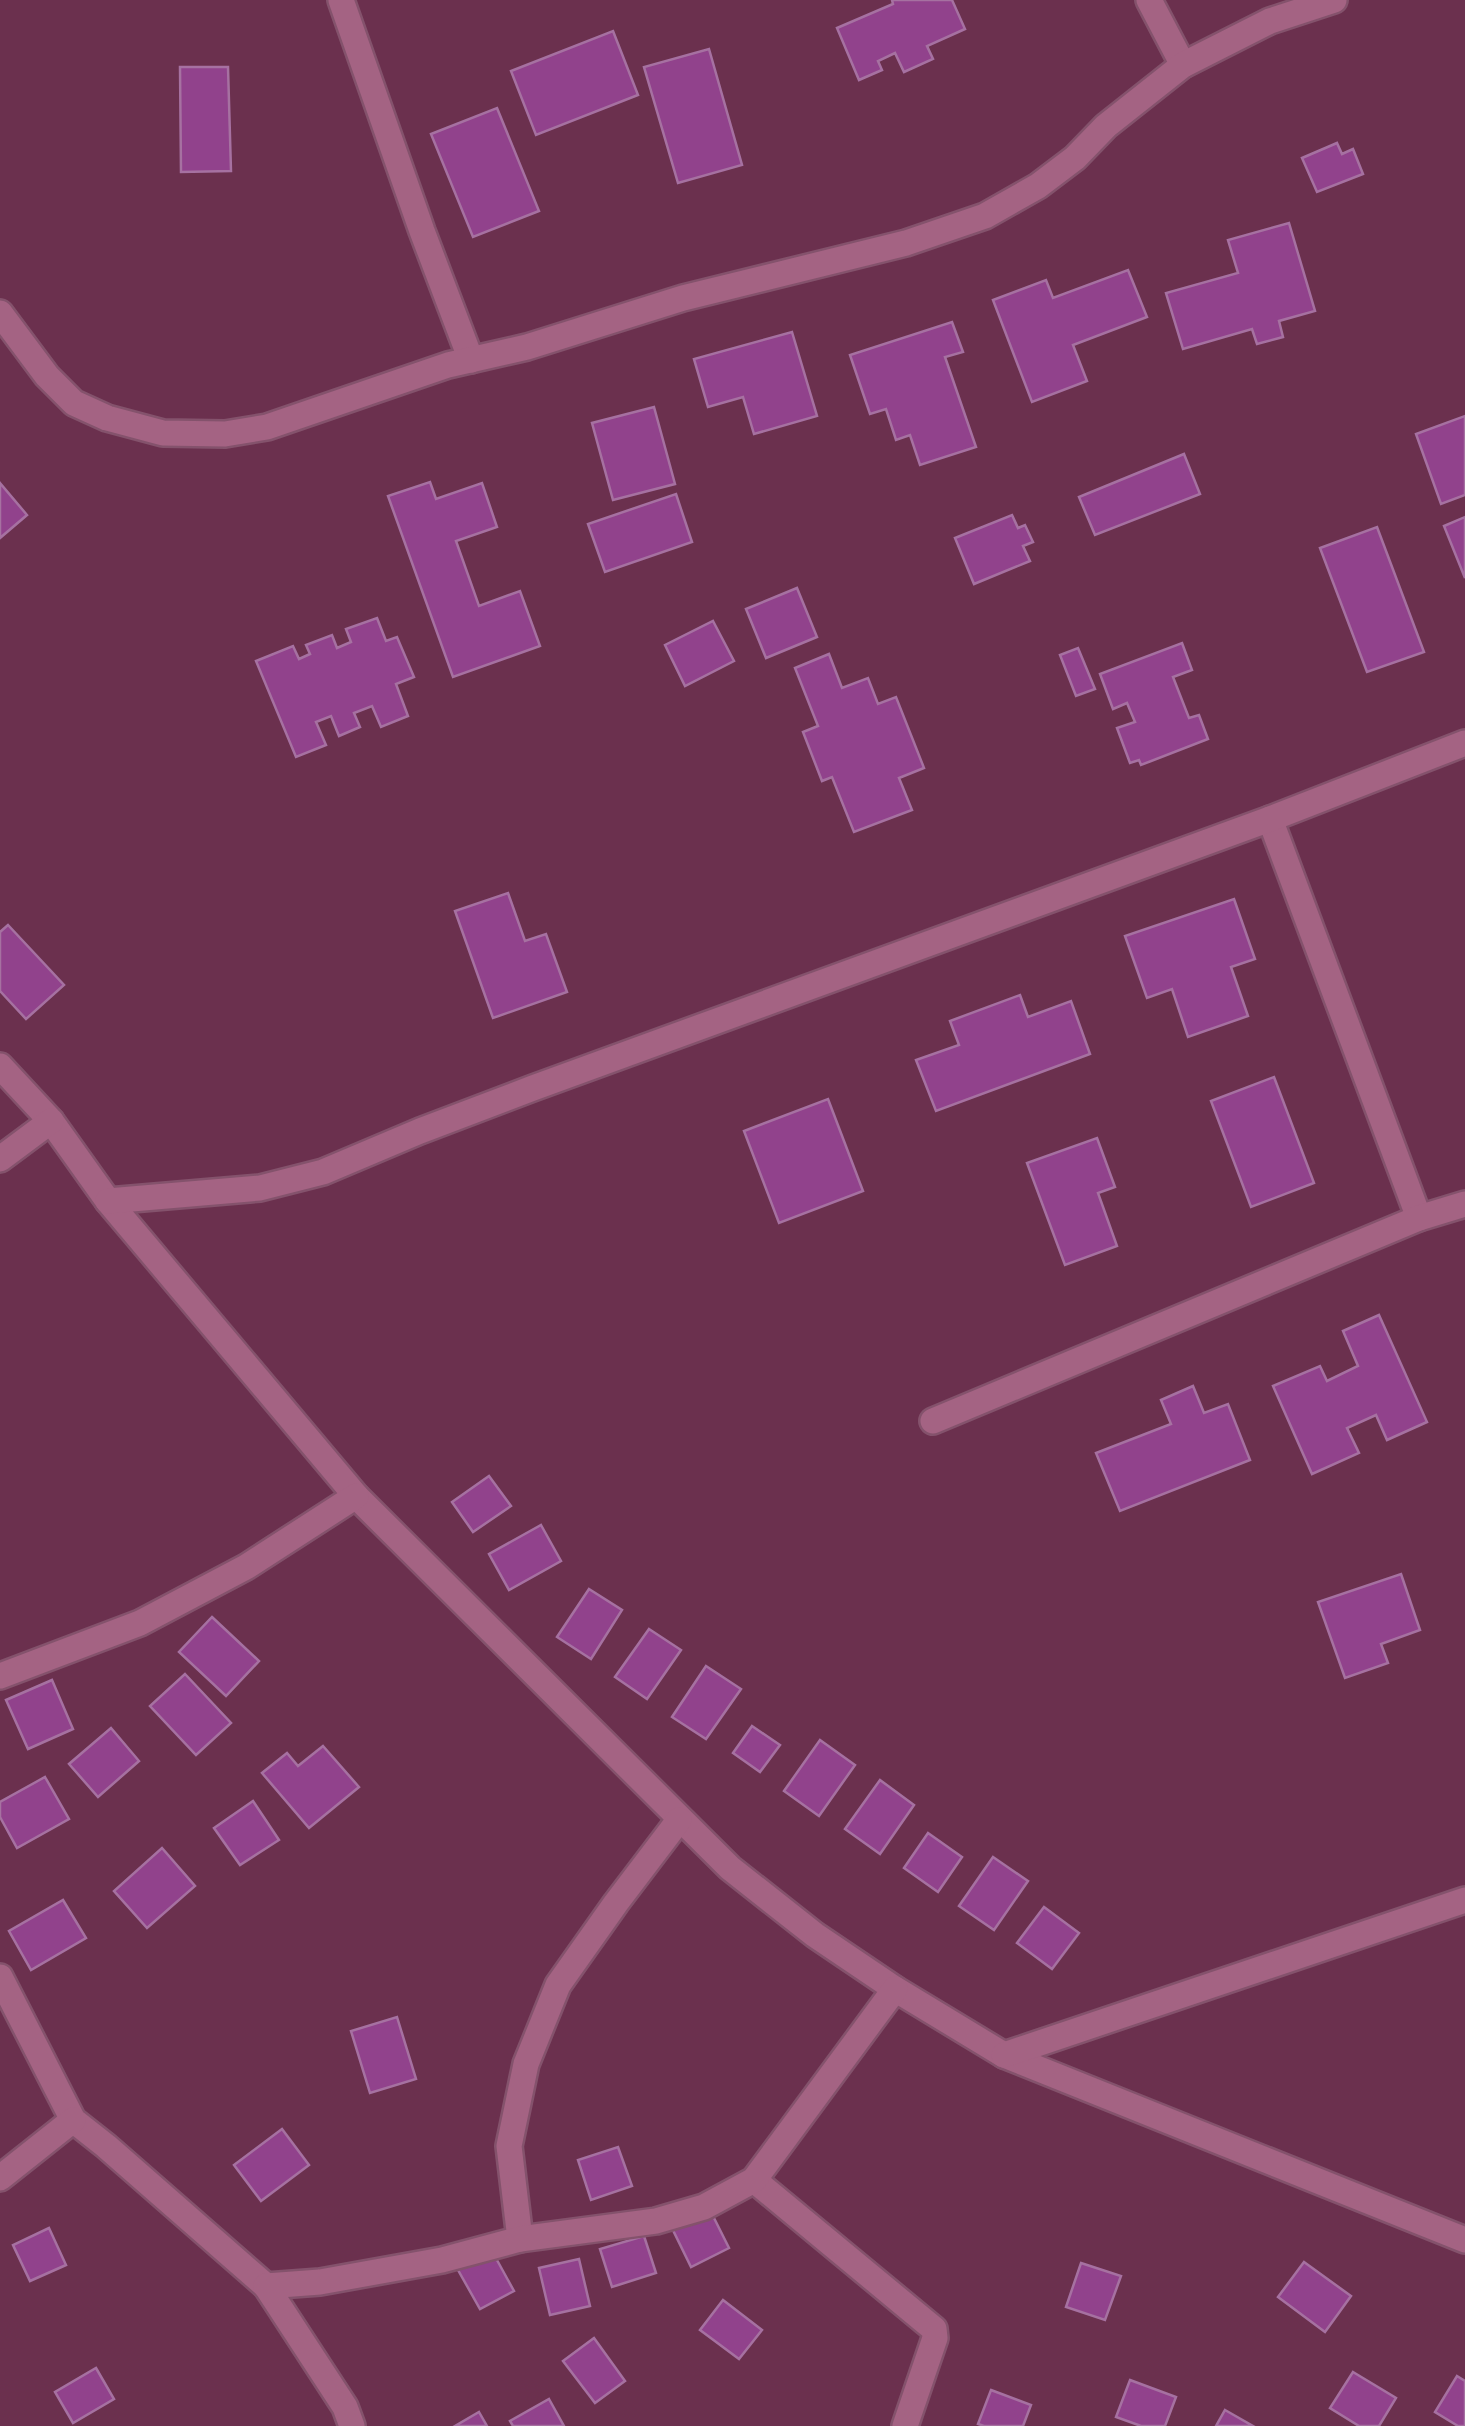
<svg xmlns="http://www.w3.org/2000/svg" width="1465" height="2426" viewBox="0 0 1465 2426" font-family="'Space Grotesk',sans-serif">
<rect width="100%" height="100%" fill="#6b304e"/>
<g fill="#91428c" stroke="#a671a1" stroke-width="2.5">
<path d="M892,0H952L965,29L927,46L933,59L904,72L895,53L878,61L882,70L859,80L837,28L893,4Z"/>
<path d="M613,31L638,95L536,135L511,71Z"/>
<path d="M709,49L742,165L678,183L644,67Z"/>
<path d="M180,67H228L231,171L181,172Z"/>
<path d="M497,108L539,211L473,237L431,134Z"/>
<path d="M1337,143L1342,154L1353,149L1363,174L1317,192L1302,158Z"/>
<path d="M1289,223L1315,311L1279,321L1283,337L1257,344L1252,329L1183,349L1166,293L1238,273L1228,240Z"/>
<path d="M1128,270L1147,317L1073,345L1087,381L1032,402L993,300L1046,280L1053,298Z"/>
<path d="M952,322L963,352L945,357L976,447L920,465L910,435L896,440L886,409L870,414L850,355Z"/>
<path d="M792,332L817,416L754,434L743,397L708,407L694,359Z"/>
<path d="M654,407L675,484L613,500L592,423Z"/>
<path d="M1465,416V495L1441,504L1416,434Z"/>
<path d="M1184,454L1200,494L1095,535L1079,497Z"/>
<path d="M430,482L436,499L482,483L497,527L456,541L479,606L520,591L540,646L453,677L388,496Z"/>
<path d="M0,483L27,515L0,538Z"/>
<path d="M676,494L692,542L605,572L588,524Z"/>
<path d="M1012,515L1018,528L1025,525L1033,542L1023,546L1030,561L974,584L955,538Z"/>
<path d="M1465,517V578L1444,526Z"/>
<path d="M1377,527L1424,652L1367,672L1320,548Z"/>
<path d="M797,588L817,637L766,658L746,609Z"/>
<path d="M377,618L386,641L397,637L414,677L396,684L408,716L381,727L372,706L354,713L360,727L339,736L331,716L316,722L326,745L296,757L256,661L293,646L299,659L310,654L306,645L332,635L337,648L351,642L346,629Z"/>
<path d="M713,621L734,661L685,686L665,645Z"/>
<path d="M1182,643L1192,670L1173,677L1189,718L1199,715L1208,739L1141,765L1139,760L1130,763L1117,728L1135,722L1127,703L1113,709L1100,674Z"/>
<path d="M1078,648L1095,689L1076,696L1060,655Z"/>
<path d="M829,654L842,688L868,678L878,704L896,697L924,768L899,778L912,810L854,832L832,777L822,781L803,732L818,726L795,668Z"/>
<path d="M508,893L525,941L546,934L567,992L493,1018L455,911Z"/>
<path d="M1234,899L1255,959L1231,967L1248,1016L1188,1037L1172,989L1147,998L1125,936Z"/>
<path d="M8,925L64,985L26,1019L0,991V932Z"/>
<path d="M1020,995L1028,1017L1071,1001L1090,1054L936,1111L916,1060L959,1045L950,1021Z"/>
<path d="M1274,1077L1314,1183L1251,1207L1211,1101Z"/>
<path d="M828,1099L863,1191L779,1223L744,1131Z"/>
<path d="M1097,1138L1115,1187L1098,1193L1117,1246L1065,1265L1027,1163Z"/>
<path d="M1379,1315L1427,1422L1387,1440L1376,1415L1347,1428L1359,1453L1312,1474L1273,1386L1320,1366L1327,1381L1358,1366L1343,1331Z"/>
<path d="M1193,1386L1204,1413L1228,1404L1250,1460L1120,1511L1096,1453L1171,1424L1161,1400Z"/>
<path d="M489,1476L511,1506L473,1532L452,1502Z"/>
<path d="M541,1525L561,1561L509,1590L489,1554Z"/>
<path d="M1401,1574L1420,1630L1381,1644L1388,1663L1345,1678L1318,1602Z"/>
<path d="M589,1589L622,1610L591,1659L557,1637Z"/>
<path d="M212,1617L259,1661L226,1696L179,1652Z"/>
<path d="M649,1629L681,1650L647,1699L615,1677Z"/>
<path d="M706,1666L741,1689L706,1739L672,1717Z"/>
<path d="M185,1674L231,1723L196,1755L150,1706Z"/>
<path d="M52,1680L73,1729L28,1749L6,1700Z"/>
<path d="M752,1726L780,1745L760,1772L733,1753Z"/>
<path d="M111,1728L139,1761L98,1797L69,1764Z"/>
<path d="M820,1740L855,1765L819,1816L784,1791Z"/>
<path d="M323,1746L359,1787L309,1828L262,1773L287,1753L298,1766Z"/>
<path d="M45,1777L69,1819L17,1848L0,1817V1802Z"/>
<path d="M880,1780L914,1805L880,1854L845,1829Z"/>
<path d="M253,1801L279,1840L240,1865L214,1828Z"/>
<path d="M928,1833L962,1857L938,1892L904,1868Z"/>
<path d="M162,1848L195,1886L147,1928L114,1891Z"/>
<path d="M993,1857L1028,1881L994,1930L959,1906Z"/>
<path d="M63,1900L86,1938L31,1970L9,1931Z"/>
<path d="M1044,1907L1079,1933L1052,1969L1017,1943Z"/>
<path d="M397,2017L416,2079L370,2093L351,2031Z"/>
<path d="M282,2129L309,2165L261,2201L234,2165Z"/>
<path d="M618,2147L632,2186L591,2200L578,2160Z"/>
<path d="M708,2206L729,2248L691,2267L670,2224Z"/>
<path d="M49,2228L66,2265L30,2281L13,2245Z"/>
<path d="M644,2236L656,2273L612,2287L600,2249Z"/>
<path d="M492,2251L514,2291L480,2309L458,2270Z"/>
<path d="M579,2259L590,2306L550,2315L539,2268Z"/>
<path d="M1304,2262L1351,2296L1325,2332L1278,2297Z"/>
<path d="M1081,2263L1121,2276L1105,2320L1066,2307Z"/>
<path d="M723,2300L762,2330L739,2359L700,2330Z"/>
<path d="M594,2338L625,2381L595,2403L563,2361Z"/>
<path d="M96,2368L114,2399L73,2423L55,2392Z"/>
<path d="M1353,2372L1396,2398L1379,2426H1359L1330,2408Z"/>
<path d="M1457,2376L1465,2381V2426H1458L1435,2412Z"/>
<path d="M1130,2380L1176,2397L1165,2426H1141L1116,2417Z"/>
<path d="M991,2390L1031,2405L1023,2426H984L978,2424Z"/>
<path d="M549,2399L564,2426H513L510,2421Z"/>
<path d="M1225,2410L1253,2426H1216Z"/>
<path d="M479,2412L487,2426H455Z"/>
</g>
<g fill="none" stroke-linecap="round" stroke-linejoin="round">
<g stroke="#84526c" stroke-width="30">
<g id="minor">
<path d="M341,0L422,231L471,360"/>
<path d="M1149,0L1183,65"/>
<path d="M0,313L47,376L74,403L107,418L163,433L225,434L267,427L448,365L527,347L683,298L906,243L985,216L1038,186L1075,158L1106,126L1183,65L1270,21L1334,0"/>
<path d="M1270,819L1419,1218"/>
<path d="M0,1066L51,1121L108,1201L356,1496L730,1868L815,1935L895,1989L1004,2055L1465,2240"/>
<path d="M0,1159L51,1121"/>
<path d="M108,1201L260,1188L323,1172L420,1131L533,1088L1270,819L1465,743"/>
<path d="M933,1421L1419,1218L1465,1204"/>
<path d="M0,1676L140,1623L246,1567L356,1496"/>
<path d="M0,1977L73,2120L106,2146L266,2286"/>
<path d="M1004,2055L1465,1900"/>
<path d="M0,2178L73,2120"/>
<path d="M754,2180L934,2329L935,2338L905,2426"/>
<path d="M520,2239L509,2146L526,2064L558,1985L616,1903L679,1820"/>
<path d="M352,2426L345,2407L266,2286L320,2282L442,2260L520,2239L656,2221L704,2207L754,2180L895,1989"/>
</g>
</g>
<use href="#minor" stroke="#a46383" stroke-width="25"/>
</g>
</svg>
